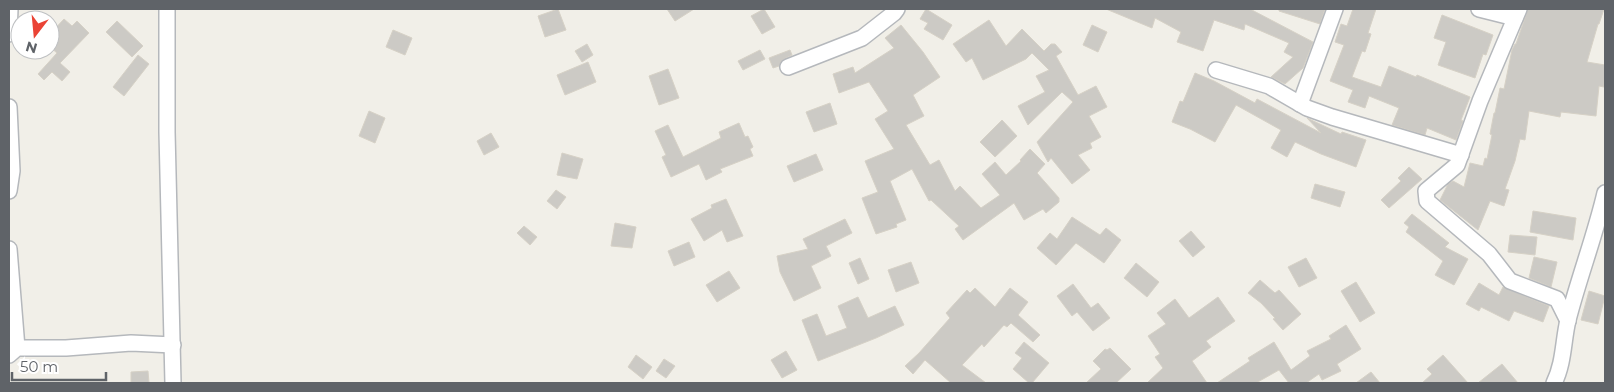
<svg xmlns="http://www.w3.org/2000/svg" width="1614" height="392" viewBox="0 0 1614 392" font-family="Montserrat,sans-serif">
<rect width="100%" height="100%" fill="#f1efe8"/>
<g fill="#cccac5" stroke="#d6d1c6">
<path d="M558,9L566,30L545,37L538,16Z"/>
<path d="M667,9H694L675,21Z"/>
<path d="M764,9L775,27L762,34L751,16Z"/>
<path d="M926,9L952,25L943,40L924,29L928,23L920,19Z"/>
<path d="M1106,9H1250L1313,42L1303,68L1285,84L1271,77L1293,57L1284,52L1289,43L1245,24L1244,30L1214,20L1203,51L1177,42L1181,32L1155,18L1152,28Z"/>
<path d="M1279,9H1325L1320,24L1279,11Z"/>
<path d="M1353,9H1376L1368,33L1371,34L1365,52L1362,51L1352,77L1381,87L1389,66L1416,77L1417,75L1470,97L1461,120L1463,121L1456,140L1427,128L1425,135L1392,125L1399,108L1369,96L1365,108L1348,102L1353,90L1330,81L1344,45L1335,42L1341,24L1347,26Z"/>
<path d="M1528,9H1604L1599,24H1598L1587,62L1605,65L1604,87L1599,86L1596,116L1561,112L1560,117L1529,111L1525,140L1520,139L1515,161L1505,189L1509,190L1504,206L1490,201L1478,230L1440,200L1448,184L1453,181L1464,187L1470,163L1483,166L1485,158L1487,159L1492,135L1490,134L1494,113H1495L1500,88L1504,89L1512,50L1515,44H1516Z"/>
<path d="M1442,15L1493,35L1486,55L1483,54L1475,78L1438,65L1446,42L1434,38Z"/>
<path d="M64,19L72,26L77,21L89,33L60,63L70,72L62,81L52,72L44,80L38,74L57,53L50,47V34Z"/>
<path d="M989,20L1006,46L1022,29L1044,51L1051,44H1055L1062,52L1056,56L1078,95L1096,86L1107,107L1089,116L1101,137L1090,143L1092,148L1078,155L1090,170L1072,184L1051,158L1048,162L1037,142L1073,102L1062,92L1028,125L1018,106L1045,92L1036,76L1049,70L1032,53L1026,59L983,80L972,58L966,62L953,44Z"/>
<path d="M117,21L143,46L132,57L106,32Z"/>
<path d="M901,25L923,52L940,77L913,95L924,116L906,125L930,165L939,160L955,191L960,186L981,208L1000,195L982,174L995,162L1006,175L1021,161L1020,160L1030,149L1045,164L1037,173L1059,198V202L1046,213L1043,209L1024,220L1014,203L963,240L955,229L959,226L931,200L929,201L912,169L890,181L906,220L896,224L897,227L876,234L862,198L878,192L865,161L894,149L875,119L888,111L869,82L839,93L833,74L853,67L855,73L894,48L885,38Z"/>
<path d="M1092,25L1107,32L1098,52L1083,45Z"/>
<path d="M393,30L412,38L405,55L386,47Z"/>
<path d="M587,44L593,55L582,62L575,51Z"/>
<path d="M760,50L765,59L743,70L738,61Z"/>
<path d="M790,50L792,55L784,59L779,66L773,68L769,58Z"/>
<path d="M138,55L149,64L124,96L113,87Z"/>
<path d="M588,62L596,82L565,95L557,75Z"/>
<path d="M668,69L679,98L659,105L649,76Z"/>
<path d="M1195,73L1214,81L1255,103L1257,99L1321,133L1307,118L1341,134L1342,132L1366,140L1356,167L1321,154L1295,142L1287,157L1271,148L1281,130L1236,105L1215,142L1190,129L1172,122L1180,101L1183,102Z"/>
<path d="M830,103L837,124L814,132L806,112Z"/>
<path d="M369,111L385,118L375,143L359,136Z"/>
<path d="M1002,120L1017,136L995,157L980,142Z"/>
<path d="M739,123L745,137L748,136L753,147L750,149L753,156L720,169L722,172L706,180L699,164L671,177L662,157L666,155L655,131L668,125L683,157L721,138L719,132Z"/>
<path d="M491,133L499,147L484,155L477,141Z"/>
<path d="M562,153L583,159L577,179L557,175Z"/>
<path d="M816,154L823,170L794,182L787,166Z"/>
<path d="M1409,167L1422,179L1389,208L1381,200L1401,181L1398,178Z"/>
<path d="M1315,184L1345,192L1340,207L1311,198Z"/>
<path d="M556,190L566,197L557,209L547,201Z"/>
<path d="M726,199L743,236L727,242L722,230L704,241L691,219L712,208L711,205Z"/>
<path d="M1533,211L1576,218L1573,240L1530,232Z"/>
<path d="M1412,214L1449,243L1445,247L1468,259L1454,285L1435,275L1443,261L1406,232L1409,227L1404,223Z"/>
<path d="M1072,217L1100,235L1106,228L1121,240L1104,263L1076,243L1056,265L1037,248L1050,233L1057,239Z"/>
<path d="M845,219L852,233L826,246L831,256L811,266L821,288L794,301L780,272L777,256L808,249L803,239Z"/>
<path d="M615,223L636,227L632,248L611,246Z"/>
<path d="M524,226L537,237L530,245L517,233Z"/>
<path d="M1191,231L1205,247L1193,257L1179,241Z"/>
<path d="M1510,235L1537,237L1535,255L1508,252Z"/>
<path d="M689,242L695,257L674,266L668,251Z"/>
<path d="M1534,257L1557,262L1551,287L1529,278Z"/>
<path d="M860,258L869,279L858,284L849,263Z"/>
<path d="M1306,258L1317,278L1299,287L1288,267Z"/>
<path d="M911,262L919,283L896,292L888,270Z"/>
<path d="M1136,263L1159,282L1147,297L1124,278Z"/>
<path d="M729,271L740,288L717,302L706,285Z"/>
<path d="M1260,280L1275,293L1279,290L1301,314L1283,330L1273,319L1275,318L1261,303L1248,293Z"/>
<path d="M1356,282L1375,313L1360,322L1341,291Z"/>
<path d="M1479,283L1499,295L1503,287L1549,306L1543,322L1514,311L1509,321L1481,307L1479,311L1466,304Z"/>
<path d="M1073,284L1091,308L1098,303L1110,318L1093,331L1077,312L1072,316L1057,296Z"/>
<path d="M975,288L995,307L1010,288L1028,302L1018,315L1040,335L1033,342L1011,323L1007,327L1004,325L984,347L982,344L962,365L986,383H951L925,360L913,374L905,366L919,353L950,318L946,313L967,290L970,293Z"/>
<path d="M1589,291L1605,296L1598,324L1581,320Z"/>
<path d="M858,297L868,318L895,306L904,325L876,338L818,361L802,320L817,314L826,336L847,328L838,306Z"/>
<path d="M1218,297L1235,321L1206,341L1211,347L1192,361L1207,383H1147L1163,368L1155,357L1160,354L1148,336L1166,324L1157,313L1175,299L1189,318Z"/>
<path d="M1346,325L1361,349L1337,364L1341,371L1322,380L1319,374L1306,383H1289L1279,370L1256,383H1217L1250,361L1248,358L1274,342L1291,370L1310,356L1307,351L1331,339L1329,336Z"/>
<path d="M1024,342L1049,363L1032,383H1029L1013,369L1022,358L1015,353Z"/>
<path d="M1110,348L1131,369L1116,383H1086L1101,369L1093,361L1105,349L1107,350Z"/>
<path d="M786,351L797,370L782,378L771,360Z"/>
<path d="M636,355L652,367L643,379L628,367Z"/>
<path d="M1443,355L1468,383H1422L1432,374L1427,369Z"/>
<path d="M664,359L675,366L666,378L656,371Z"/>
<path d="M1502,364L1518,383H1478Z"/>
<path d="M148,371L149,383H131V372Z"/>
<path d="M1371,372L1380,383H1356Z"/>
</g>
<g fill="none" stroke-linecap="round" stroke-linejoin="round">
<g stroke="#b5b8bc" stroke-width="18">
<g id="minor">
<path d="M167,9V132L173,383"/>
<path d="M1479,9L1515,18"/>
<path d="M1519,9L1480,101L1457,165L1426,191L1427,201L1489,254L1510,281L1557,299L1568,321"/>
<path d="M9,34L10,9"/>
<path d="M788,67L862,38L894,13L897,9"/>
<path d="M1216,70L1269,86L1307,108L1332,117L1461,155"/>
<path d="M1300,104L1335,9"/>
<path d="M9,107L12,171L9,191"/>
<path d="M9,249L17,348"/>
<path d="M9,355L17,348H66L131,343L173,345"/>
<path d="M1554,383C1564,363 1563,341 1568,320C1579,277 1595,236 1605,193"/>
</g>
</g>
<use href="#minor" stroke="#fff" stroke-width="15"/>
</g>
<rect width="1614" height="392" fill="none" stroke="#5f6368" stroke-width="20"/>
<g transform="translate(35 35) rotate(196)"><circle r="24" fill="#ffffff" stroke="#bfc1c3"/>
<path d="M0-4L9 19L0 12L-9 19Z" fill="#ea4335"/>
<text y="-8" font-size="14" font-weight="bold" text-anchor="middle" fill="#5f6368">N</text>
</g>
<path d="M12 372v8h94v-8" fill="none" stroke="#5f6368" stroke-width="2.5"/>
<text x="20" y="372" font-size="15" fill="#5f6368" stroke="#ffffff" stroke-width="4" paint-order="stroke">50 m</text>
</svg>
